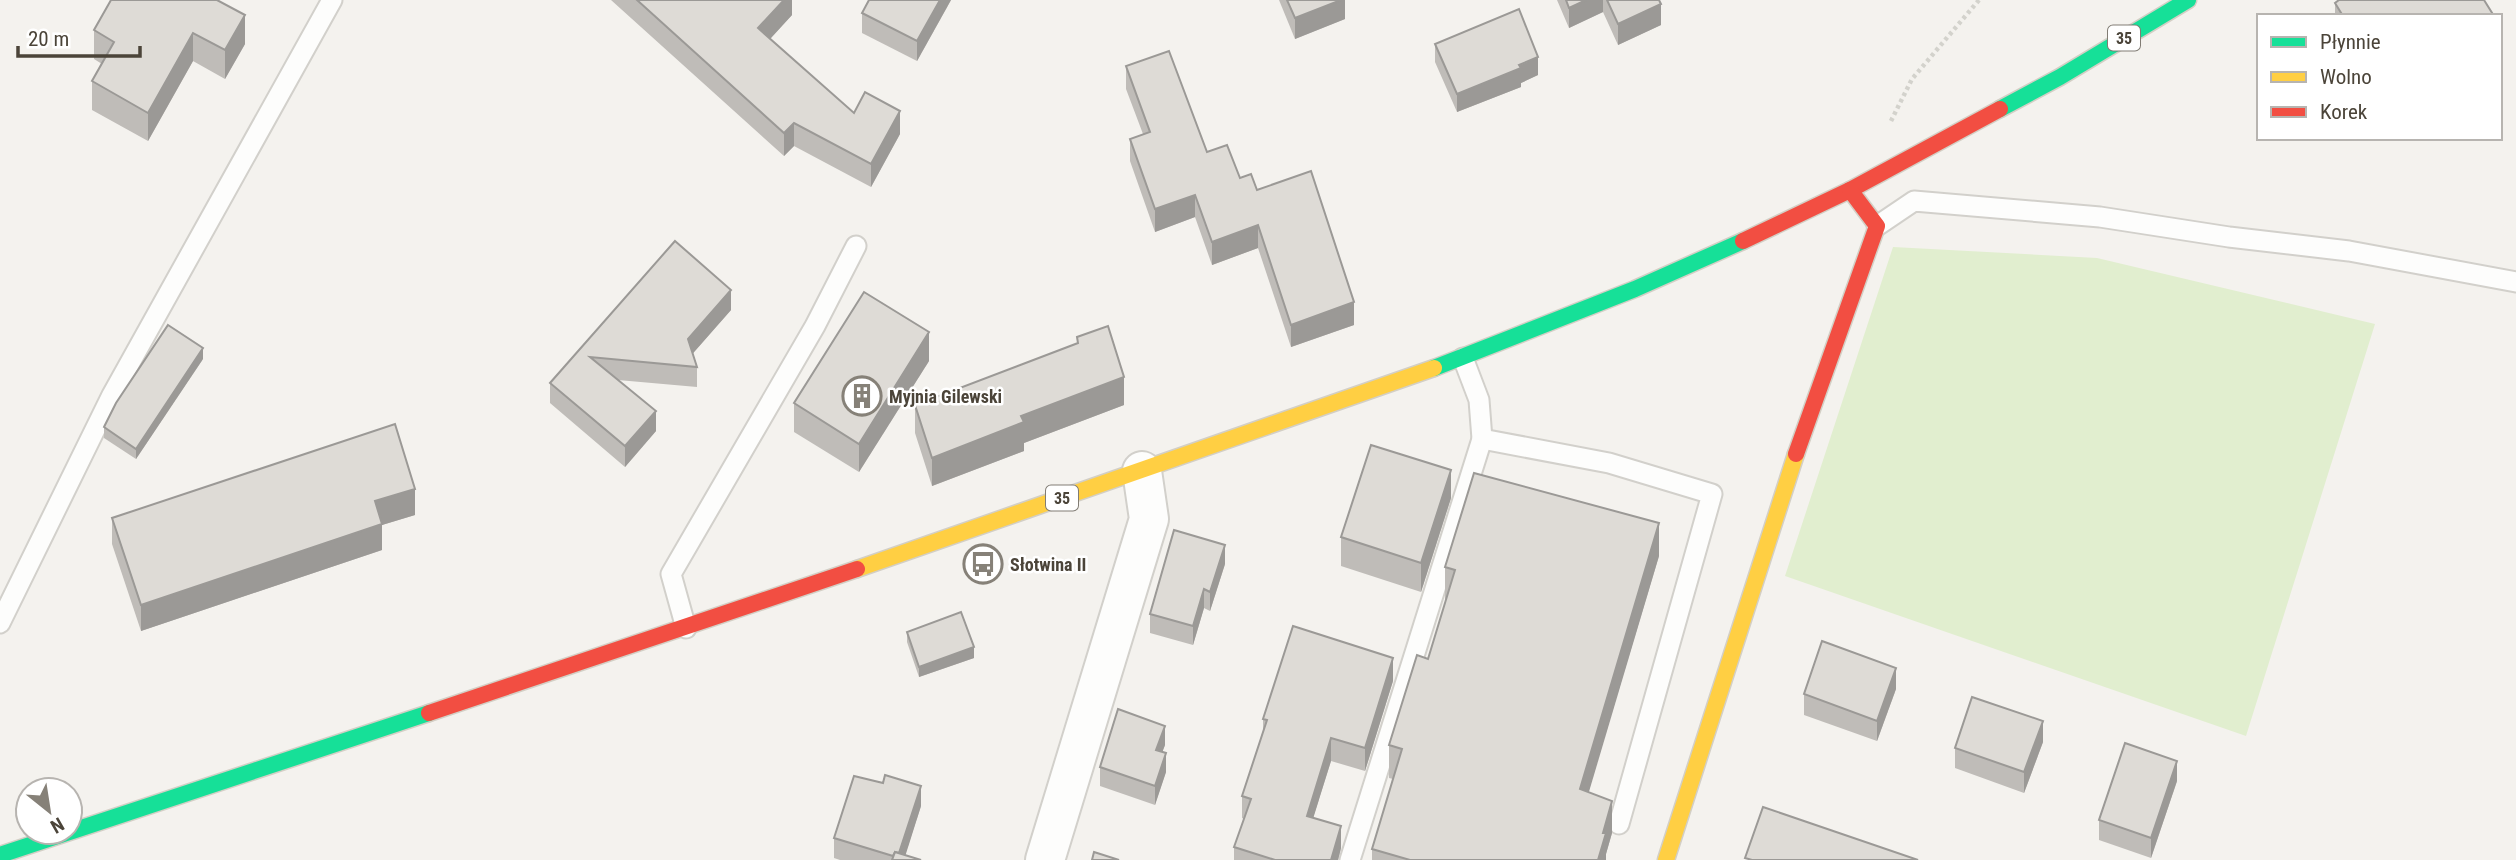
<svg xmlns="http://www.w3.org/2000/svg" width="2516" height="860" viewBox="0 0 2516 860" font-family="'Roboto Condensed',sans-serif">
<rect width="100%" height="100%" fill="#f4f2ee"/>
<path fill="#e1eecf" d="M1893,247L2097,258L2375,324L2246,736L1785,576Z"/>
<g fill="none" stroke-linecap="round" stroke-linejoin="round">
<g stroke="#d2d0cb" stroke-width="23">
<g id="lane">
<path d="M1877,226L1914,201L2100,217L2229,237L2349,251L2516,282"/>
<path d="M1482,439L1609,463L1712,494L1619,824"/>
<path d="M0,623L112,395L332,0"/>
<path d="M686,628L671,574L815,326L856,246"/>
<path d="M1350,860L1482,439L1479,400L1463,358"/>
</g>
</g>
<g stroke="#d2d0cb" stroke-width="42">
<path id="street" d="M1045,860L1149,519L1142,471"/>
</g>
<g stroke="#d3cfc5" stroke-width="19">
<g id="fast">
<path d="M2000,109L2060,77L2188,0"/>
<path d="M1434,368L1635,289L1743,241"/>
<path d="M0,855L429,713"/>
</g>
</g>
<g stroke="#d3cfc5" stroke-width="19">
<g id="slow">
<path d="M857,569L1434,368"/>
<path d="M1666,860L1796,454"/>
</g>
</g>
<g stroke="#d3cfc5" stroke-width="19">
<g id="jam">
<path d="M1743,241L1850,190L2000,109"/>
<path d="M1796,454L1877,226L1850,190"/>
<path d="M429,713L857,569"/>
</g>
</g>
<path stroke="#d3d2cc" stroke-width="4.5" stroke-dasharray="3.5 3.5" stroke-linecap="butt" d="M1891,121L1912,79L1979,0"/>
<use href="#lane" stroke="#fdfdfc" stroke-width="19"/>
<use href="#street" stroke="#fdfdfc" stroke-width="38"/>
<use href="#fast" stroke="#16e098" stroke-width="16"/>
<use href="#slow" stroke="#ffcf43" stroke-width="16"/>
<use href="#jam" stroke="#f24e42" stroke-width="16"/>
</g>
<g fill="#bfbcb8">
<path d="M111,0L245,44L225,79L193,61L148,141L92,110V81L102,64L94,59V30Z"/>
<path d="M611,0H792V15L770,39L854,113L900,134L871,187L794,146L784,156Z"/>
<path d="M951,0L917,61L862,33V13Z"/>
<path d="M1279,0H1345V19L1295,39Z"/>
<path d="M1557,0H1659L1661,25L1618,45L1603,12L1569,28Z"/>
<path d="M2335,3L2494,16H2335Z"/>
<path d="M1435,44L1538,75L1521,83V87L1457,112L1435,62Z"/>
<path d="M1126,66L1207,152L1240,178L1257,190L1354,325L1291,347L1258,248L1212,265L1195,217L1155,232L1130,161V139L1143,134L1126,89Z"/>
<path d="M675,241L731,310L693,353L697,367V387L618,380L656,431L625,467L550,403V383Z"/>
<path d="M203,359L136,459L104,438V427Z"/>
<path d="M929,361L859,472L794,432V403Z"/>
<path d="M915,405H1124L1024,443V451L932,486L915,433Z"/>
<path d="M1451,498L1421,592L1341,566V537Z"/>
<path d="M415,515L382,525V550L141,631L112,544V518Z"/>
<path d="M1659,556L1588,792L1612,833L1606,854V860H1372V849L1393,779L1389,778V745L1428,659L1446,600L1445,599V567Z"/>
<path d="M1225,564L1210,611L1204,608L1193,645L1150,633V614Z"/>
<path d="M907,632L974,658L919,677L907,642Z"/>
<path d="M1393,681L1365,771L1331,761L1313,818L1341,848L1338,860H1234V847L1244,819L1242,818V796L1263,731V719Z"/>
<path d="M1896,689L1877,741L1804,715V694Z"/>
<path d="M2043,742L2024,793L1955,768V748Z"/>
<path d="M1165,745L1162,752L1166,772L1155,805L1100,786V767Z"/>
<path d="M2177,781L2151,858L2099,840V820Z"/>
<path d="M921,806L905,855L921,860H840L834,858V838Z"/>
</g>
<g fill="#9b9996">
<path d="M784,0H792V15L758,52V28Z"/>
<path d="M940,0H951L917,61V41Z"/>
<path d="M1341,0H1345V19L1295,39V18Z"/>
<path d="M1586,0H1603V12L1569,28V8Z"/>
<path d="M1661,4V25L1618,45V24Z"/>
<path d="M245,15V44L225,79V50Z"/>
<path d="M2503,30V59L2500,60V32Z"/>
<path d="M193,33V61L148,141V113Z"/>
<path d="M1538,57V75L1521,83V87L1457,112V94Z"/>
<path d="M900,111V134L871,187V164Z"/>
<path d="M794,123V146L784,156V133Z"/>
<path d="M1195,195V217L1155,232V209Z"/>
<path d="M1258,225V248L1212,265V242Z"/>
<path d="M731,290V310L688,359V339Z"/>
<path d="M1354,302V325L1291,347V325Z"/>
<path d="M929,332V361L859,472V444Z"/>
<path d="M203,348V359L136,459V449Z"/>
<path d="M1124,377V405L1024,443V451L932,486V458L1021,416Z"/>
<path d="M656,411V431L625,467V446Z"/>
<path d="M1451,470V498L1421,592V563Z"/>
<path d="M415,489V515L382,525V550L141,631V605L375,501Z"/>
<path d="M1659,523V556L1580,822V789Z"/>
<path d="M1225,545V564L1210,611V592Z"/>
<path d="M1204,589V608L1193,645V626Z"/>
<path d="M974,647V658L919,677V667Z"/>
<path d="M1393,658V681L1365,771V748Z"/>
<path d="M1896,668V689L1877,741V721Z"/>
<path d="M2043,721V742L2024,793V772Z"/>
<path d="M1165,726V745L1156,769V750Z"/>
<path d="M1331,738V761L1307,838V816Z"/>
<path d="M1166,753V772L1155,805V786Z"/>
<path d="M2177,761V781L2151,858V838Z"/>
<path d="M921,786V806L904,860L898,858Z"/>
<path d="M1612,801V833L1606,854V860H1598L1603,833Z"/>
<path d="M1341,826V848L1338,860H1331Z"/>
</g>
<g fill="#dedbd6" stroke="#9b9996" stroke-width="2">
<path d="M111,0H217L245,15L225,50L193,33L148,113L92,81L114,42L94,30Z"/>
<path d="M637,0H784L758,28L854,113L865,92L900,111L871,164L794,123L784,133Z"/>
<path d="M869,0H940L917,41L862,13Z"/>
<path d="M1287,0H1341L1295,18Z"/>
<path d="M1566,0H1586L1569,8Z"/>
<path d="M1607,0H1659L1661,4L1618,24Z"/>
<path d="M2339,0H2484L2494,16H2343L2335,3Z"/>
<path d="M1519,9L1538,57L1519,65L1521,68L1457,94L1435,44Z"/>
<path d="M1169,51L1207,152L1227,145L1240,178L1251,174L1257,190L1311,171L1354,302L1291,325L1258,225L1212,242L1195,195L1155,209L1130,139L1150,132L1126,66Z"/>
<path d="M675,241L731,290L688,339L697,367L590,357L656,411L625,446L550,383Z"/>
<path d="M864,292L929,332L859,444L794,403Z"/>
<path d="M168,325L203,348L136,449L104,427L116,403Z"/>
<path d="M1108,326L1124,377L1021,416L1024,422L932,458L915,405L1078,343L1077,337Z"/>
<path d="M395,424L415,489L375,501L382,524L141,605L112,518Z"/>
<path d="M1371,445L1451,470L1421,563L1341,537Z"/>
<path d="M1474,473L1659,523L1580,789L1612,801L1603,833H1606L1598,860H1410L1372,849L1402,749L1389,745L1417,655L1428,659L1455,570L1445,567Z"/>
<path d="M1174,530L1225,545L1210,592L1204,589L1193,626L1150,614Z"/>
<path d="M961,612L974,647L919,667L907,632Z"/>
<path d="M1293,626L1393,658L1365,748L1331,738L1307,816L1341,826L1331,860H1275L1234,847L1251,799L1242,796L1267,720L1263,719Z"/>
<path d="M1822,641L1896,668L1877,721L1804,694Z"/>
<path d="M1972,697L2043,721L2024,772L1955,748Z"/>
<path d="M1118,709L1165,726L1156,750L1166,753L1155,786L1100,767Z"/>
<path d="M2125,743L2177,761L2151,838L2099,820Z"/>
<path d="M885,775L921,786L899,853L895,852L893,856L834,838L854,776L883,783Z"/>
<path d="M1763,807L1918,860H1752L1745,858Z"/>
<path d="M895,852L921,860H892Z"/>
<path d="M1094,852L1119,860H1092Z"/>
</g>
<defs>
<g id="building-ring" transform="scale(2.0125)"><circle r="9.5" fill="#fff" stroke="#868178" stroke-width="1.5"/><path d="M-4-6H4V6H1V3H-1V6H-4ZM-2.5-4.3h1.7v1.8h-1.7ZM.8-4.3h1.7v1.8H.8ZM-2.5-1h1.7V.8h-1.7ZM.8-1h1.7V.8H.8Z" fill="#868178"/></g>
<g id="bus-ring" transform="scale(2.0125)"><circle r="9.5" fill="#fff" stroke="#868178" stroke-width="1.5"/><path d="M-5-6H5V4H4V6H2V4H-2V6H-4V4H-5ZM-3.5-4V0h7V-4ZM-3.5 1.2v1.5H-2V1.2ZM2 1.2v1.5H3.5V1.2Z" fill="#868178"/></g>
</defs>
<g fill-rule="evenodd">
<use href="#building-ring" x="862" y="396"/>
<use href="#bus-ring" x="983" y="564"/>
</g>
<g text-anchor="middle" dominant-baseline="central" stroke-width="5" stroke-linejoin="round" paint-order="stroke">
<g fill="#fff" stroke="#817c74" stroke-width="2">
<rect x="2108" y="25.5" width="32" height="25" rx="5"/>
<rect x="1046" y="485.5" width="32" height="25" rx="5"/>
</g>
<g font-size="16" font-weight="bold" fill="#4b4439">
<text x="2124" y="38">35</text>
<text x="1062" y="498">35</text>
</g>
<g font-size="18" font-weight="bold" fill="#4b4439" stroke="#fff" text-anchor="start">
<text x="889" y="396">Myjnia Gilewski</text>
<text x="1010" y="564">Słotwina II</text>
</g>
</g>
<rect x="2257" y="14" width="245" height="126" fill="#ffffff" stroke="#b7b4b0" stroke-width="2"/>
<rect x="2271" y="37" width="35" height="10" fill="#16e098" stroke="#b7b4b0" stroke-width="2"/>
<text x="2320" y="49" font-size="21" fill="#4b4439">Płynnie</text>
<rect x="2271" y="72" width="35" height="10" fill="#ffcf43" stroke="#b7b4b0" stroke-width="2"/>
<text x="2320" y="84" font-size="21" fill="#4b4439">Wolno</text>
<rect x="2271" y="107" width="35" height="10" fill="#f24e42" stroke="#b7b4b0" stroke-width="2"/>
<text x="2320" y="119" font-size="21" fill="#4b4439">Korek</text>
<g transform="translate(49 811) rotate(150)"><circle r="33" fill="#ffffff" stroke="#b7b4b0" stroke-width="2"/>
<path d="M0-5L12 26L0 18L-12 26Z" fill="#868178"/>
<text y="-10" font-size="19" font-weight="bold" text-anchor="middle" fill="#4b4439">N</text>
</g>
<path d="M18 46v10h122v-10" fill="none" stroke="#4b4439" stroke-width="3.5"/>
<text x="28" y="46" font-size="21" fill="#4b4439" stroke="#ffffff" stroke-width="5" paint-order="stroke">20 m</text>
</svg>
